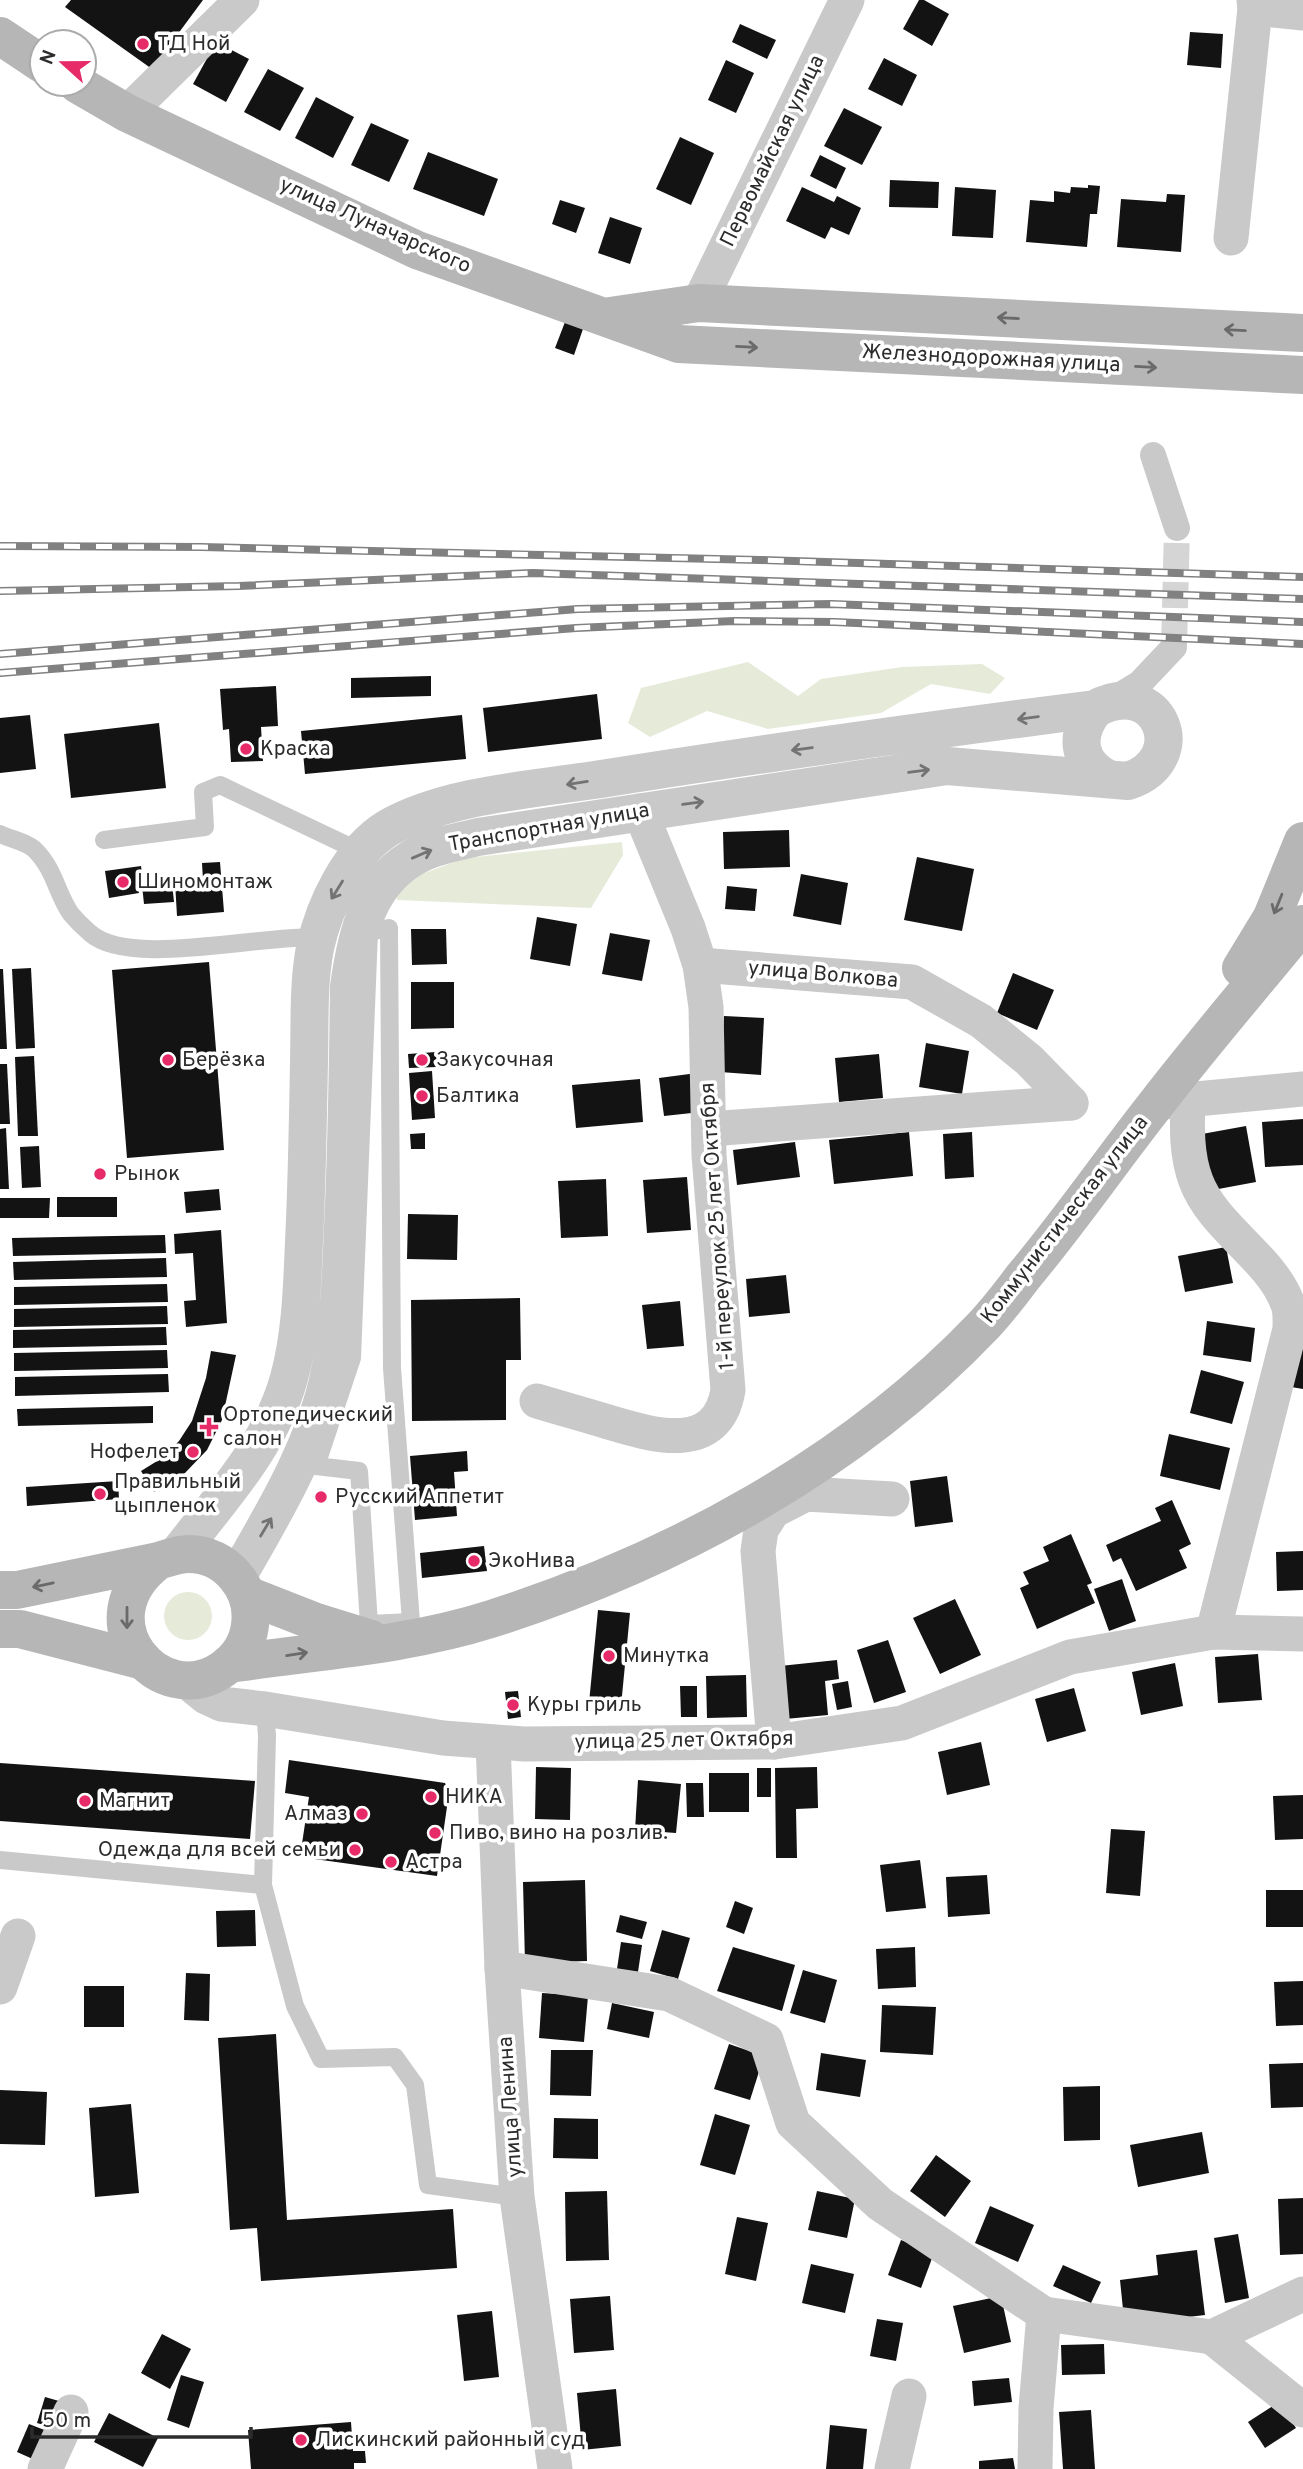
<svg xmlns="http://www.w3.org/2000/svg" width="1303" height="2469" viewBox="0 0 1303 2469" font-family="Overpass,sans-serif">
<rect width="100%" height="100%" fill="#fff"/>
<g fill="#e6ead9">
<path d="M748,662L798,696L821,679L902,667L982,664L1005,678L990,694L931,684L881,713L768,729L707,711L650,737L628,723L641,688Z"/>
<path d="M622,842L623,855L591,908L397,900L396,890L422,874L465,858Z"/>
<circle cx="188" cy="1616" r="24"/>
</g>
<g fill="#131313">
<path d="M71,0H203L152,69L65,7Z"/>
<path d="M919,0H924L949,14L932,46L903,29Z"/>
<path d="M740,24L776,40L767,59L732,42Z"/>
<path d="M1190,32L1223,34L1221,68L1187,65Z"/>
<path d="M216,42L249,59L226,102L193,84Z"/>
<path d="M884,58L917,75L902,106L868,89Z"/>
<path d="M726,60L754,73L736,113L708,100Z"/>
<path d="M268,69L304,88L280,131L244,112Z"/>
<path d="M316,97L354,117L333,158L295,138Z"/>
<path d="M844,108L882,127L862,165L824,146Z"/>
<path d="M371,123L409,140L389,182L351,165Z"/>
<path d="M680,137L714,153L691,205L656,189Z"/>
<path d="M428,152L498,179L484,216L413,189Z"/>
<path d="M820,155L846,168L836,189L810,176Z"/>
<path d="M890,180L939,182L938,208L889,207Z"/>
<path d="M1088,185L1100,186L1097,214H1090L1087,247L1026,242L1030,200L1054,202V191L1070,193L1071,187L1088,188Z"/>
<path d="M802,187L834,202L837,196L861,208L849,235L831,227L825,239L786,221Z"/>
<path d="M955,187L996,190L993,238L952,236Z"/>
<path d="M1167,194L1185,195L1181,252L1117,247L1121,199L1166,202Z"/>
<path d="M560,200L585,208L576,233L552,224Z"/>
<path d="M610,217L642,228L630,264L598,253Z"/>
<path d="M565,322L583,329L574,355L555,348Z"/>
<path d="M431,676V696L351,698V678Z"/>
<path d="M276,686L278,726L261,727L263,761L231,762L229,729L223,730L220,689Z"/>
<path d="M597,694L602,739L488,752L483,708Z"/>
<path d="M30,715L36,769L0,773V718Z"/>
<path d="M462,715L466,759L305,774L301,731Z"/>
<path d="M159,723L166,788L71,798L64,734Z"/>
<path d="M789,830L790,867L724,869L723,832Z"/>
<path d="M917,857L974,869L962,931L904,920Z"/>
<path d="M220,862L224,912L177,916L175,882L203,880L202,863Z"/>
<path d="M141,866L143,881L137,882L139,893L109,898L105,871Z"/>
<path d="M801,874L848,883L841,925L793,916Z"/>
<path d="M172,883L174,902L144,904L142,885Z"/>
<path d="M727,886L757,889L755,911L725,909Z"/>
<path d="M537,917L577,924L570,966L530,959Z"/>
<path d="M411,929H446L447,964L412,965Z"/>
<path d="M610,933L650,940L642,981L602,974Z"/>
<path d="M209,962L224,1150L127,1158L112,970Z"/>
<path d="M31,968L35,1048L16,1049L12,969Z"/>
<path d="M0,969H3L7,1049H0Z"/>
<path d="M1013,973L1054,990L1037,1030L997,1013Z"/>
<path d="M411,982H454V1028L411,1029Z"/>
<path d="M724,1016L764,1018L761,1075L720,1072Z"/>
<path d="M926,1043L969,1051L962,1094L919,1087Z"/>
<path d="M436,1052L437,1067L409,1068L408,1054Z"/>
<path d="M879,1054L883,1098L839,1102L835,1058Z"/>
<path d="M34,1056L38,1136H18L15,1057Z"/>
<path d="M0,1064H7L10,1124H0Z"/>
<path d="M432,1071L435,1118L412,1120L409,1073Z"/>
<path d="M697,1073L701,1112L664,1116L659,1078Z"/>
<path d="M640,1079L643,1122L576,1128L572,1085Z"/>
<path d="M1303,1119V1165L1265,1167L1262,1122Z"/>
<path d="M1246,1126L1256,1182L1213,1190L1202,1134Z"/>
<path d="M6,1128L9,1189H0V1129Z"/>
<path d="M909,1132L913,1176L834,1184L829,1140Z"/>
<path d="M972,1132L974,1177L945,1179L943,1134Z"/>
<path d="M425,1133V1149H411L410,1134Z"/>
<path d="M795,1142L800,1177L737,1185L733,1150Z"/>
<path d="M39,1146L41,1187L22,1188L20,1147Z"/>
<path d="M687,1177L691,1230L647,1233L643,1180Z"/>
<path d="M606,1179L608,1236L561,1238L558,1181Z"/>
<path d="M219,1189L221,1210L186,1213L184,1192Z"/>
<rect x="57" y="1197" width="60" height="20"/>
<path d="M0,1198H50L49,1218H0Z"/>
<path d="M408,1214L458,1215L457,1260L407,1259Z"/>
<path d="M221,1230L227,1323L186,1327L184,1301L196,1300L193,1253L175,1254L174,1234Z"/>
<path d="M165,1235L166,1253L13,1256L12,1238Z"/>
<path d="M1226,1247L1233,1283L1185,1292L1178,1256Z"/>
<path d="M166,1258L167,1277L14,1280L13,1262Z"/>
<path d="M786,1275L790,1313L749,1317L746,1279Z"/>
<path d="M167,1284L168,1302L14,1305V1287Z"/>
<path d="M520,1298L521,1360H506V1420L412,1421L411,1300Z"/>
<path d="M680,1301L684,1346L647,1349L642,1305Z"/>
<path d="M167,1306L168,1324L14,1327V1309Z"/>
<path d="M1207,1321L1255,1328L1251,1362L1203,1355Z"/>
<path d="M166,1327L167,1345L13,1348V1330Z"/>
<path d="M1303,1344V1389L1291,1387Z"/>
<path d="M167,1350L168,1368L14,1371V1353Z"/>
<path d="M211,1351L236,1355L222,1420L207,1450L185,1473L154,1492L141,1471L162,1458L179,1441L192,1421L206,1378Z"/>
<path d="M1201,1370L1244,1382L1232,1424L1190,1413Z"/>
<path d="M168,1374L169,1392L15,1396V1377Z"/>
<path d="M153,1406V1423L18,1426L17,1409Z"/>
<path d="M1169,1434L1230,1448L1220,1490L1160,1476Z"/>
<path d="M467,1451L468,1471L454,1472L457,1516L415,1520L410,1456Z"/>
<path d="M947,1476L953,1522L915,1527L910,1481Z"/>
<path d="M118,1481L119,1499L27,1506L26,1487Z"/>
<path d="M1172,1500L1191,1544L1179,1550L1187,1568L1136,1591L1121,1558L1113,1562L1106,1545L1161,1521L1155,1508Z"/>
<path d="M1071,1534L1092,1583L1087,1585L1095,1603L1037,1629L1020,1588L1029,1584L1023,1572L1049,1561L1043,1547Z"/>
<path d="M484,1546L487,1571L422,1578L420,1553Z"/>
<path d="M1303,1551V1590L1277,1591L1276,1552Z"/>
<path d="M1122,1579L1136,1621L1109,1631L1094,1589Z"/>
<path d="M955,1599L981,1655L940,1674L913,1618Z"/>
<path d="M598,1610L630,1613L621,1706L589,1703Z"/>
<path d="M888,1640L906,1692L874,1703L857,1650Z"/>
<path d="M1258,1654L1262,1700L1218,1703L1215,1657Z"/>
<path d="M837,1660L839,1679L825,1681L828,1715L785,1719L780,1666Z"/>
<path d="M1175,1663L1183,1706L1141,1715L1132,1672Z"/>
<path d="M746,1675L747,1717L707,1718L706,1676Z"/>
<path d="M848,1681L852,1707L837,1710L832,1684Z"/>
<path d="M680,1686H697V1717H681Z"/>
<path d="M1074,1688L1086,1731L1047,1742L1035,1699Z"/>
<path d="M518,1691L521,1717L508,1719L505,1692Z"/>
<path d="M981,1742L990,1785L947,1795L938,1752Z"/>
<path d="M289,1760L445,1783L449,1793L437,1876L300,1857L309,1797L285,1793Z"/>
<path d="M0,1763L255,1781L250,1839L0,1821Z"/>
<path d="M536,1767L571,1768L570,1820L535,1819Z"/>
<path d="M817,1767L818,1808L796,1809L797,1858H776L775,1768Z"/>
<rect x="757" y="1768" width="14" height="29"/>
<rect x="709" y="1773" width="40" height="39"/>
<path d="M638,1780L681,1784L676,1833L635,1830Z"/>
<path d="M686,1783H703L704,1817H687Z"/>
<path d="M1303,1795V1839L1275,1840L1273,1796Z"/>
<path d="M1111,1829L1145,1831L1140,1896L1106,1893Z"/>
<path d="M920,1860L926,1908L886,1912L880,1865Z"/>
<path d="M987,1875L990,1914L948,1917L946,1877Z"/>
<path d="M585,1880L587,1961L525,1963L523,1882Z"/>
<rect x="1266" y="1890" width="37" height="37"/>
<path d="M735,1901L753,1908L744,1934L726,1927Z"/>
<path d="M255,1910L256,1946L217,1947L216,1911Z"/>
<path d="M620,1915L647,1922L642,1939L616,1932Z"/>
<path d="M662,1930L690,1938L678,1979L650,1971Z"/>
<path d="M621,1942L642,1945L638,1972L617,1969Z"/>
<path d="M733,1947L795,1965L782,2011L717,1991Z"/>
<path d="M915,1947L916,1987L878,1989L876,1949Z"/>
<path d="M803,1970L837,1980L825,2023L790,2013Z"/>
<path d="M186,1973L210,1974L209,2021L184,2020Z"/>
<path d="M1303,1981V2025L1276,2026L1274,1982Z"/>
<rect x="84" y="1986" width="40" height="41"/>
<path d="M542,1993L588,1996L584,2042L539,2038Z"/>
<path d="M612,2003L654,2012L649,2038L607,2029Z"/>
<path d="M882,2005L936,2007L933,2055L880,2052Z"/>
<path d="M276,2034L287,2220L453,2209L457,2268L261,2281L257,2228L230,2230L218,2038Z"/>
<path d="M729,2044L764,2056L750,2100L714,2089Z"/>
<path d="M551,2050H593L591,2096L550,2095Z"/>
<path d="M821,2053L866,2060L860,2097L816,2090Z"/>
<path d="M1303,2063V2107L1271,2108L1269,2064Z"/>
<path d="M1100,2086V2140L1064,2141L1063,2087Z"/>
<path d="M0,2090L47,2092L45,2145L0,2144Z"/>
<path d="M131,2104L139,2193L95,2197L89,2108Z"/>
<path d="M715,2114L750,2125L735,2175L700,2165Z"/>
<path d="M554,2118L598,2119V2159L553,2158Z"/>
<path d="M1202,2132L1209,2173L1138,2187L1130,2145Z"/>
<path d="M936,2155L971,2181L945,2217L910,2191Z"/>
<path d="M607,2191L609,2260L566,2261L565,2192Z"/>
<path d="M817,2191L855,2199L847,2238L808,2230Z"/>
<path d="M1303,2198V2254L1280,2255L1278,2199Z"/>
<path d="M990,2206L1034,2225L1018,2262L975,2243Z"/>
<path d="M737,2217L768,2223L756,2281L725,2274Z"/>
<path d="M1238,2234L1249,2298L1225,2303L1214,2238Z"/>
<path d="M901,2240L934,2253L921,2288L888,2275Z"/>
<path d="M1197,2250L1205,2315L1163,2320L1124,2319L1120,2280L1158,2275L1156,2255Z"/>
<path d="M811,2264L854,2274L845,2313L802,2303Z"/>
<path d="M1063,2265L1101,2282L1091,2303L1053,2286Z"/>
<path d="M610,2296L614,2350L574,2353L570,2299Z"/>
<path d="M1001,2296L1011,2342L964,2353L953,2306Z"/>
<path d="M492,2311L499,2377L464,2381L457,2315Z"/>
<path d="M877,2319L903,2323L896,2361L870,2356Z"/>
<path d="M162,2334L191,2349L170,2389L141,2373Z"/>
<path d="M1104,2344L1105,2374L1062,2375L1061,2345Z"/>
<path d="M181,2375L204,2382L189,2428L167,2420Z"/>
<path d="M1009,2378L1012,2402L974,2406L972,2381Z"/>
<path d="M616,2389L621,2446L582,2450L577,2393Z"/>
<path d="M45,2397L59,2401L51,2427L37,2423Z"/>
<path d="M1279,2402L1296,2428L1265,2448L1248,2422Z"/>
<path d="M1091,2410L1095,2469H1063L1059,2412Z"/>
<path d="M109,2413L158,2438L143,2467L94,2442Z"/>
<path d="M351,2422L353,2451H365L366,2463H354V2469H251L248,2430Z"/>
<path d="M29,2424L47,2431L35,2460L17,2452Z"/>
<path d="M830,2425L867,2429L863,2469H826Z"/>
<path d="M1013,2458L1015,2469H979V2461Z"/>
</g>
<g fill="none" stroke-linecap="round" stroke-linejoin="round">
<path stroke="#d5d5d5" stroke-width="26" stroke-dasharray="26 13" stroke-linecap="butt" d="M1174,647L1177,528"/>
<g stroke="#c9c9c9" stroke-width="18">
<path d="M0,834C10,839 26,842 34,849C55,869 57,895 71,914C76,920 83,927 90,933C130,969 265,933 321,938"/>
<path d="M104,840L205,827L203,792L220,785L361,852"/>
<path d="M389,928L392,1368L411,1622L369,1624L359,1471L316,1466L352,1358L369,932Z"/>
<path d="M265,1709L267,1736L263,1885L295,2006L321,2059L395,2057L415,2085L428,2185L517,2197"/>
<path d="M0,1860L263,1885"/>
</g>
<g stroke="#c9c9c9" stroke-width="26">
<path d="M1153,455L1177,528"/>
<path d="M1112,700L1140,683L1174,647"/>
</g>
<g stroke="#c9c9c9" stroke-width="35">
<path d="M1254,0L1255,8L1303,13"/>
<path d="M127,113L242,0"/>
<path d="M1231,238L1255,8"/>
<path d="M699,303L847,0"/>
<path d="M700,965L912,982L981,1021L1029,1060L1071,1103"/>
<path d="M1188,1100C1187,1127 1186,1155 1196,1181C1213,1227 1270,1257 1287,1302C1291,1310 1290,1320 1290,1329L1213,1632"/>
<path d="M1164,1102L1303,1089"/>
<path d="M709,1129L1071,1103"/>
<path d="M537,1401C560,1408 582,1414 605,1421C649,1434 717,1457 728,1390L709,1155L706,1007L700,965L688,928L640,811"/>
<path d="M185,1680L206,1697L221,1704L265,1709L443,1738L524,1744L774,1742L902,1723L1070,1657L1213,1632L1303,1634"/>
<path d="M774,1742L758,1551L761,1530L773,1511L806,1494L892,1499"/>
<path d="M493,1743L502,1968L517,2197L555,2469"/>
<path d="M502,1968L669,1994L766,2040L793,2123L880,2204L1044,2314L1212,2337L1303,2294"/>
<path d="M0,1987L18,1936"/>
<path d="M1212,2337L1303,2410"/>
<path d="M45,2469L71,2412"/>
<path d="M892,2469L909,2396"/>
<path d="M1035,2469L1036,2408L1044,2314"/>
</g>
<g stroke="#c9c9c9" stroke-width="38">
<path d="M1095,709C1074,735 1077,763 1108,779"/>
<path d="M177,1555C220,1499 270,1447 289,1378C301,1334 302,1287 304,1242C307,1182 308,1121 309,1061C310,1024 308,984 315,948C324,906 350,851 388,828C445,795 536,789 601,779C765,753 930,730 1095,709C1159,674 1194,759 1128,781L947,766L478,837C459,842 437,845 420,854C368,879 356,935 349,987C348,1067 347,1147 343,1226C341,1279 339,1333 327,1385C310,1453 272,1516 237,1577"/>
</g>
<g stroke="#b6b6b6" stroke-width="38">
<path d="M0,36L42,64"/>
<path d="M77,84L127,113L417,250L679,344L1303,375"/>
<path d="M610,316L699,303L1303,333"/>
<path d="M1241,968L1272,917L1303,841"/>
<path d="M0,1590H17L158,1561C168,1558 178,1554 189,1554C226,1554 255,1589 250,1625C248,1644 237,1659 223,1669C160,1713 80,1620 158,1561"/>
<path d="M247,1595L316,1622L371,1639"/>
<path d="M0,1629H20L144,1661"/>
<path d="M229,1664C316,1651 406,1646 491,1619C673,1561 852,1464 984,1325C998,1310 1011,1293 1023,1277C1070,1221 1111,1161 1156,1104C1203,1043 1254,984 1303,924"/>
</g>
<g stroke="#818181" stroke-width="8">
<g id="rail">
<path d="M0,546L201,547L760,560L1303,577"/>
<path d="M0,591L239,586L533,573L1303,599"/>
<path d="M0,654L578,609L831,604L1303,622"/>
<path d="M0,673L576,628L734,621L835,622L1303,644"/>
</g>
</g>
<use href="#rail" stroke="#fff" stroke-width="5" stroke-dasharray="16" stroke-linecap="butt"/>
</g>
<defs><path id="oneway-shaft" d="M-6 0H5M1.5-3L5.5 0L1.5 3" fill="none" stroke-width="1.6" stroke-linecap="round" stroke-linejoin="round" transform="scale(1.75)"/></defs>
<g stroke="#6a6a6a">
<use href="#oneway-shaft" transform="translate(1008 318) rotate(-177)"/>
<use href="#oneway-shaft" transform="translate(1235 330) rotate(-177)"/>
<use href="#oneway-shaft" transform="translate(747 347) rotate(3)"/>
<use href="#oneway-shaft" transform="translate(1146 367) rotate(3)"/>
<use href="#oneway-shaft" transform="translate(1278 904) rotate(112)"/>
<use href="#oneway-shaft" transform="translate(43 1585) rotate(168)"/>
<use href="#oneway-shaft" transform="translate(127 1618) rotate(90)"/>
<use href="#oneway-shaft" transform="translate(297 1654) rotate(-9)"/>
</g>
<g stroke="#737373">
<use href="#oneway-shaft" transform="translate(1028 718) rotate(172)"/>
<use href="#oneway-shaft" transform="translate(802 749) rotate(172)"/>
<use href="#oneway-shaft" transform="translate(919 771) rotate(-8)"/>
<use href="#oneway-shaft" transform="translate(577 783) rotate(171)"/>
<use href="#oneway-shaft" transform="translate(693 803) rotate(-8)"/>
<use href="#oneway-shaft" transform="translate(422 854) rotate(-23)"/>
<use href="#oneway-shaft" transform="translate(337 890) rotate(122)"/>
<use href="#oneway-shaft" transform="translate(266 1527) rotate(-59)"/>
</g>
<g fill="#e62b68" stroke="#fff" stroke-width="2.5">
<circle cx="143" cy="44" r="7"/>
<circle cx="246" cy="749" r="7"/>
<circle cx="123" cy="882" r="7"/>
<circle cx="168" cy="1060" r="7"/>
<circle cx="422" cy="1060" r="7"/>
<circle cx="422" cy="1096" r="7"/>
<circle cx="100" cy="1174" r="7"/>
<path d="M205.5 1416.5h7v7h7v7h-7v7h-7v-7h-7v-7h7z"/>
<circle cx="193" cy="1452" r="7"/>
<circle cx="100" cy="1494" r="7"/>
<circle cx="321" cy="1497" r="7"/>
<circle cx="474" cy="1561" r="7"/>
<circle cx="609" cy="1656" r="7"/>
<circle cx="513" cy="1705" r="7"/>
<circle cx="431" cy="1797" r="7"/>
<circle cx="85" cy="1801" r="7"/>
<circle cx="362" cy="1814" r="7"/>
<circle cx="435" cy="1833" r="7"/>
<circle cx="355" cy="1850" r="7"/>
<circle cx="391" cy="1862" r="7"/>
<circle cx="301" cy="2440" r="7"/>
</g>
<g text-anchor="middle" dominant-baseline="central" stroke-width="7" stroke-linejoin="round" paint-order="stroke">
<g font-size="21" fill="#2c2c2c" stroke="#fff" text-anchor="start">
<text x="157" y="44">ТД Ной</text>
<text x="260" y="749">Краска</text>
<text x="137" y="882">Шиномонтаж</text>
<text x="182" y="1060">Берёзка</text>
<text x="436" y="1060">Закусочная</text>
<text x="436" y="1096">Балтика</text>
<text x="114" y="1174">Рынок</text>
<text x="223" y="1415">Ортопедический<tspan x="223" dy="24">салон</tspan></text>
<text x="179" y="1452" text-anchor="end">Нофелет</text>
<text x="114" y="1482">Правильный<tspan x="114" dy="24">цыпленок</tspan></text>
<text x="335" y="1497">Русский Аппетит</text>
<text x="488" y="1561">ЭкоНива</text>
<text x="623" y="1656">Минутка</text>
<text x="527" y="1705">Куры гриль</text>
<text x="445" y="1797">НИКА</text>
<text x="99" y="1801">Магнит</text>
<text x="348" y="1814" text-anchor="end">Алмаз</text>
<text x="449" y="1833">Пиво, вино на розлив.</text>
<text x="341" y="1850" text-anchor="end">Одежда для всей семьи</text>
<text x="405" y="1862">Астра</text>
<text x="315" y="2440">Лискинский районный суд</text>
</g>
<g font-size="21" fill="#2c2c2c" stroke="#fff">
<text transform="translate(773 151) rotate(-64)">Первомайская улица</text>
<text transform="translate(375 226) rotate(24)">улица Луначарского</text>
<text transform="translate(991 359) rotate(3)">Железнодорожная улица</text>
<text transform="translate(549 828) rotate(-10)">Транспортная улица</text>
<text transform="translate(823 975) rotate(5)">улица Волкова</text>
<text transform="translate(1065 1220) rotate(-52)">Коммунистическая улица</text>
<text transform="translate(718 1226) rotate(-94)">1-й переулок 25 лет Октября</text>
<text transform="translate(684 1741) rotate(-1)">улица 25 лет Октября</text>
<text transform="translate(511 2107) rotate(-94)">улица Ленина</text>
</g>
</g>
<g transform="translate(63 63) rotate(291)"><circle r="33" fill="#ffffff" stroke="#ababab" stroke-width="2"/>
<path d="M0-5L12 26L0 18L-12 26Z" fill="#e62b68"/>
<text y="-10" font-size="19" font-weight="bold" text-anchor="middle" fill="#2c2c2c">N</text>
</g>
<path d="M32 2427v10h219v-10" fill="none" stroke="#2c2c2c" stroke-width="3.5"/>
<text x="42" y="2427" font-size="21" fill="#2c2c2c" stroke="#ffffff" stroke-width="5" paint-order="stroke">50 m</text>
</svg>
